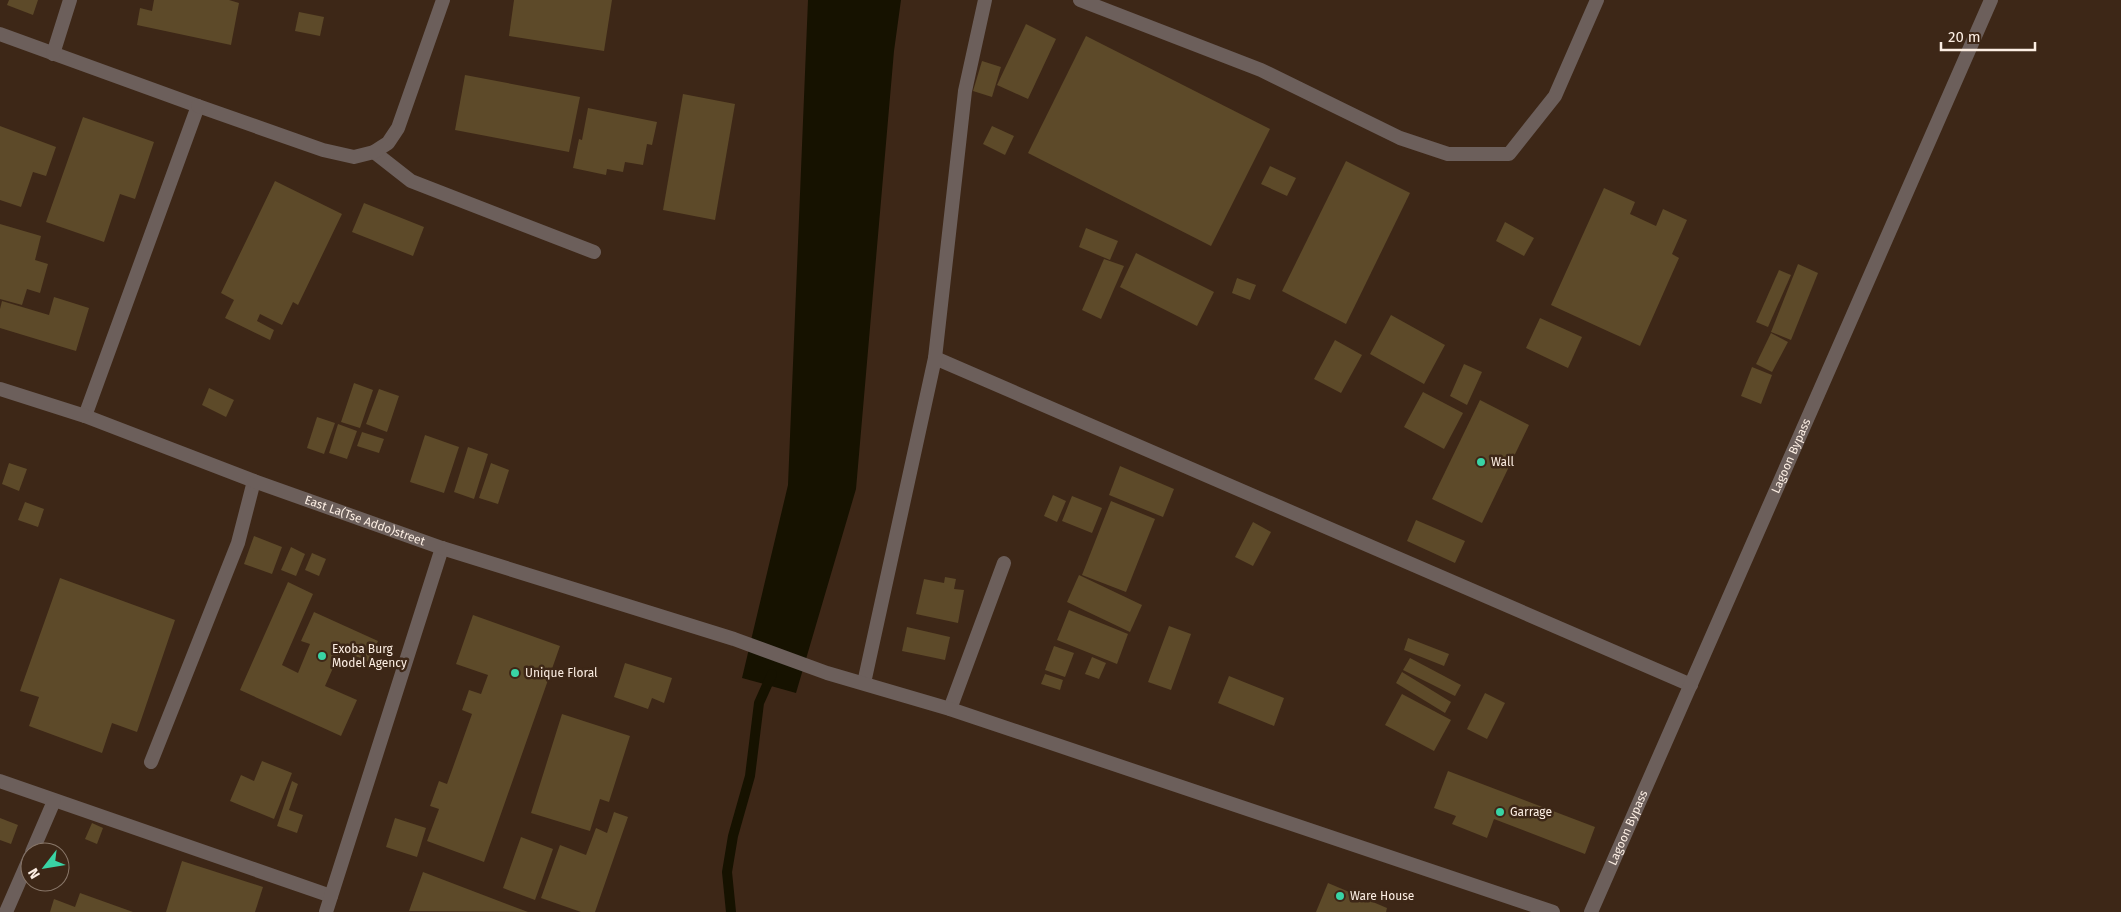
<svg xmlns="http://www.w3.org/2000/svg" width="2121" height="912" viewBox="0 0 2121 912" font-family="'Fira Sans',sans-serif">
<rect width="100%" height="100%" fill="#3d2717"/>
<path fill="#161200" d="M808,0H901L894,51L856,489L796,693L742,678L788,485Z"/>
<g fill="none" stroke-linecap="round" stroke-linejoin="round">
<path stroke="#161200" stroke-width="10" d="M731,912L727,872L733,836L750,776L759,703L772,674"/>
</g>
<g fill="#5d4a29">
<path d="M9,0H38L33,15L7,5Z"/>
<path d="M154,0H229L239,3L231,45L137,25L140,8L152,11Z"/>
<path d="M514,0H612L604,51L509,36Z"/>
<path d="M299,12L324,17L320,36L295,31Z"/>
<path d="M1026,24L1056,39L1028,99L997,85Z"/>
<path d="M1086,36L1270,129L1211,246L1028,153Z"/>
<path d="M982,61L1001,67L992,97L973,91Z"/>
<path d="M465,75L580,97L569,152L455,130Z"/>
<path d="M683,94L735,104L715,220L663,210Z"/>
<path d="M588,108L657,122L652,145L647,144L643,165L625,162L623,172L607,169L606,175L573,168L579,139L582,140Z"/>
<path d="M83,117L154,142L135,199L120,194L104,242L46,222Z"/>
<path d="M0,126L56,147L46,176L33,172L21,207L0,200Z"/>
<path d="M992,126L1014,136L1005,155L983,144Z"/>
<path d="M1346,161L1410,193L1346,324L1282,291Z"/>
<path d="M1270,166L1296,178L1287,196L1261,184Z"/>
<path d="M275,181L342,214L298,305L293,302L282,325L260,314L257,321L274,330L270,340L225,318L234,300L221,293Z"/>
<path d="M1604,188L1635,202L1630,214L1656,226L1663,209L1687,220L1672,254L1679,258L1640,346L1551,305Z"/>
<path d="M364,203L424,227L413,256L352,232Z"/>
<path d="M1505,222L1534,238L1524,256L1496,241Z"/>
<path d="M0,224L41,236L35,260L48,264L40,293L27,289L22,305L0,299Z"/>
<path d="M1086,228L1118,241L1110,260L1079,247Z"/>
<path d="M1136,253L1214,292L1197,326L1120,287Z"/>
<path d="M1104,259L1124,266L1101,319L1082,310Z"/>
<path d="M1798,264L1818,273L1791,340L1771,332Z"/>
<path d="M1779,270L1791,275L1768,327L1756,322Z"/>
<path d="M1237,278L1256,285L1250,300L1232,293Z"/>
<path d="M54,297L89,308L76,351L0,328V309L2,301L49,315Z"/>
<path d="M1391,315L1445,345L1424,384L1370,354Z"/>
<path d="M1540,318L1582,337L1568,368L1526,348Z"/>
<path d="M1771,333L1788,342L1772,372L1756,364Z"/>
<path d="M1335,340L1362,355L1341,393L1314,379Z"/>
<path d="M1464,364L1482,372L1467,405L1450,396Z"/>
<path d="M1752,367L1772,375L1761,404L1741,396Z"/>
<path d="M354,383L373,390L360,428L341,422Z"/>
<path d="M209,388L234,400L226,417L202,405Z"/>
<path d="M379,389L399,396L387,432L366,424Z"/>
<path d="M1423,392L1463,413L1444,449L1404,427Z"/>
<path d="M1480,400L1529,425L1482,523L1432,499Z"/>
<path d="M317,417L335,423L324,454L307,448Z"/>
<path d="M338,424L357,431L347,459L329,453Z"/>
<path d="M362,432L384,439L379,453L357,446Z"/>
<path d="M425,435L459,447L444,493L410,482Z"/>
<path d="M468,447L488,454L474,499L454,492Z"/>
<path d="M9,463L27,469L19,491L2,484Z"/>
<path d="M491,463L509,470L498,504L479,498Z"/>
<path d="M1120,466L1174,489L1163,517L1109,495Z"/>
<path d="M1053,495L1066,501L1057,522L1044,516Z"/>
<path d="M1072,496L1102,508L1092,533L1062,521Z"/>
<path d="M1111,501L1155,519L1126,592L1082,575Z"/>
<path d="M25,502L44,509L38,527L18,520Z"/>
<path d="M1416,520L1465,541L1455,563L1407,541Z"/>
<path d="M1253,522L1271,532L1253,566L1235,557Z"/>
<path d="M254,536L282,547L272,574L244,564Z"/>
<path d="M291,547L305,554L296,576L281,570Z"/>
<path d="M312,553L326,559L319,576L305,570Z"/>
<path d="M1079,575L1142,605L1130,632L1067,602Z"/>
<path d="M945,577L956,579L954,589L964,590L958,623L916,614L924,579L944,583Z"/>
<path d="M60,578L175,620L137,732L112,723L102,753L29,726L39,697L20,691Z"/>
<path d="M288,582L313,594L282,665L298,673L310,644L301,641L314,612L378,641L369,662L341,650L325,686L357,700L341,736L240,690Z"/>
<path d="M1069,610L1128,634L1117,664L1057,640Z"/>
<path d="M473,615L560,646L484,862L427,841L439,809L430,806L439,781L447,784L472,714L462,710L469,690L481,694L488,675L456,664Z"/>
<path d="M1169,626L1191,634L1171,690L1148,682Z"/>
<path d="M907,627L950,637L945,660L902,651Z"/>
<path d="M1408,638L1449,654L1444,666L1404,650Z"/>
<path d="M1054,646L1074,653L1065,677L1045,670Z"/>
<path d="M1092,657L1106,663L1099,679L1085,674Z"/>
<path d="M1410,658L1461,685L1455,696L1403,670Z"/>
<path d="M625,663L672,678L664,703L652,698L648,709L614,697Z"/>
<path d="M1402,672L1451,702L1445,713L1396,683Z"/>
<path d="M1045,674L1063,680L1060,690L1041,684Z"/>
<path d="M1229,676L1284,698L1274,726L1218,703Z"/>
<path d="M1485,693L1505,703L1487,739L1467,729Z"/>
<path d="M1402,694L1451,720L1434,751L1385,725Z"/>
<path d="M562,714L630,736L609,802L600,799L590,831L531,813Z"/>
<path d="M262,761L292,773L274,819L230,801L241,775L254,781Z"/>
<path d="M1448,771L1595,827L1585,854L1494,819L1487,838L1452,824L1456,816L1434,808Z"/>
<path d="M292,781L298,784L289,810L303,815L297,833L277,826Z"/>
<path d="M614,812L628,817L595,912H581L541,898L560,845L586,855L596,828L607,833Z"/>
<path d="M0,818L18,825L11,844L0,840Z"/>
<path d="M395,818L426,828L417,857L386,847Z"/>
<path d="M92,823L103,828L97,844L85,839Z"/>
<path d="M521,837L553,849L535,900L503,888Z"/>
<path d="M182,861L263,887L255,912H166Z"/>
<path d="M423,872L528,912L409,911Z"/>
<path d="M1328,883L1387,908L1386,912H1316Z"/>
<path d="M80,893L133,912H50L54,899L75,907Z"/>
</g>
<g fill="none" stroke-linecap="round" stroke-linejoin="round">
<g stroke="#6c5f5b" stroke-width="14">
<path d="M374,152L411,181L594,252"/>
<path d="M950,709L1004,563"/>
<path d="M151,762L238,543L254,481"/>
</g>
<g stroke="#6c5f5b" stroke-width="14">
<path d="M1080,0L1261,70L1400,138L1448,154H1509L1555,96L1597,0"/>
<path d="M0,34L198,106L85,416"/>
<path d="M53,54L70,0"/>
<path d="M198,106L323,150L354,157L374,152L388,143L398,128L443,0"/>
<path d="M935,358L1691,685"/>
<path d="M864,683L935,358L965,91L985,0"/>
<path d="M0,781L331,896"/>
<path d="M32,852L54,801"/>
<path d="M6,912L30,857"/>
<path d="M326,912L442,548"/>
<path id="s1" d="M1591,912L1991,0"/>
</g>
<path stroke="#6c5f5b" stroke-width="14" id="s2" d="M0,389L85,416L254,481L442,548L734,639L827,673L950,709L1553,912"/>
</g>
<g fill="#39d4a5" stroke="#3d2717" stroke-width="2">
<circle cx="1481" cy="462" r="5"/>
<circle cx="322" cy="656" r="5"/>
<circle cx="515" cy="673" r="5"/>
<circle cx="1500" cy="812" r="5"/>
<circle cx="1340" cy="896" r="5"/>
</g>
<g text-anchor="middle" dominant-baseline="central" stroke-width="5" stroke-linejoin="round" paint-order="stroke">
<g font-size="12" fill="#fceee3" stroke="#3d2717">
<text stroke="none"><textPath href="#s1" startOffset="498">Lagoon Bypass</textPath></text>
<text stroke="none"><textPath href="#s2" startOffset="388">East La(Tse Addo)street</textPath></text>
<text stroke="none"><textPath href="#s1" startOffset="92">Lagoon Bypass</textPath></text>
</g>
<g font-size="12" fill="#fceee3" stroke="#3d2717" text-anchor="start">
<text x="1491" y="462">Wall</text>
<text x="332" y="649">Exoba Burg<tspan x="332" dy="14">Model Agency</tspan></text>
<text x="525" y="673">Unique Floral</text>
<text x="1510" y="812">Garrage</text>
<text x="1350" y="896">Ware House</text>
</g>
</g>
<g transform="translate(45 867) rotate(239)"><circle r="24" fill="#3d2717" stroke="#897769"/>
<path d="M0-4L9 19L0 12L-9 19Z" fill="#39d4a5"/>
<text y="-8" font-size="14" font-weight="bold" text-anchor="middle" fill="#fceee3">N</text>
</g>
<path d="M1941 42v8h94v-8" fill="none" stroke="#fceee3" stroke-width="2.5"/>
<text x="1948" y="42" font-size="15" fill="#fceee3" stroke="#3d2717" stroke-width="4" paint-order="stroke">20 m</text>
</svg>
